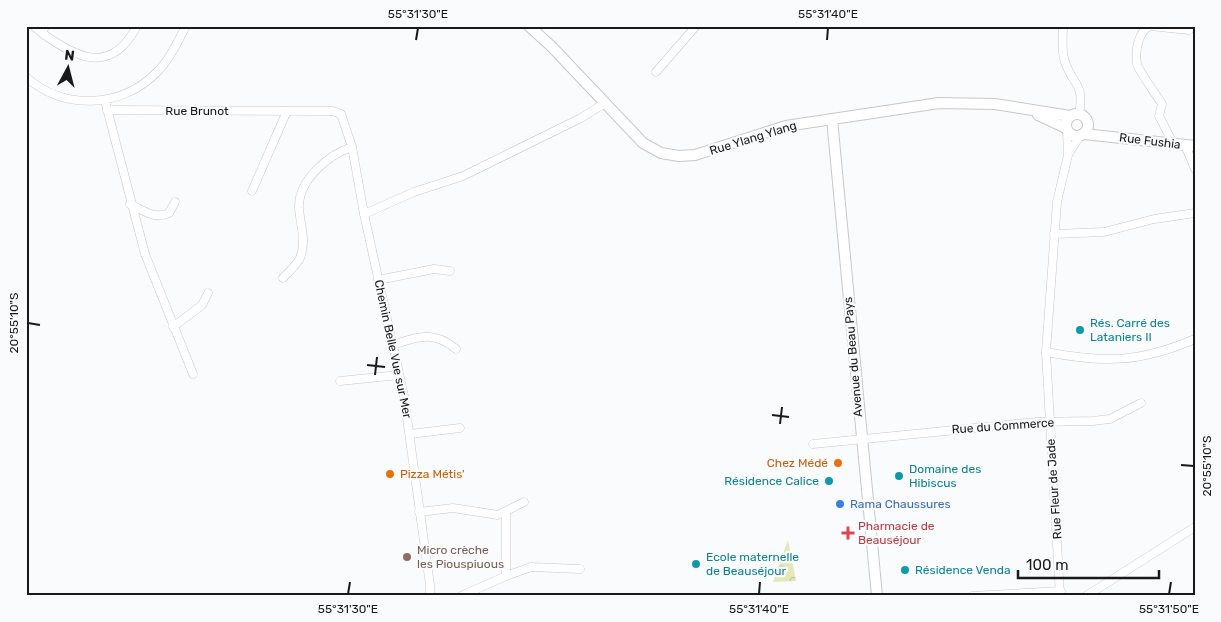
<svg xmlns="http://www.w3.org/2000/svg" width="1221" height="622" viewBox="0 0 1221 622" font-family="Rubik,sans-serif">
<defs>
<pattern id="park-crowns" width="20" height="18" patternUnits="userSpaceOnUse" patternTransform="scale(1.25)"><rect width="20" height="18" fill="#e4e8b7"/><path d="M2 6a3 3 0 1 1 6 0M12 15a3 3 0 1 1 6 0" fill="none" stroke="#c3c69d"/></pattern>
</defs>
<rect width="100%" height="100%" fill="#fafbfd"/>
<path fill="url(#park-crowns)" d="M788,540L796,581L773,582Z"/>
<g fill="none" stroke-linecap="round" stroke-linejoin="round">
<g stroke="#c7c8ca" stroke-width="9">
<g id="minor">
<path d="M34,26L42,33"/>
<path d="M45,26L42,33C78,59 111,75 137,26"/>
<path d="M1063,26C1063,38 1061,52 1065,62C1073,86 1085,83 1079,114"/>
<path d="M656,72L696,26"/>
<path d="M26,77C64,111 122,108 157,72C170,59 178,41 186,26"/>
<path d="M105,101L145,254L193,374"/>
<path d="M107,110L333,111L341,114L352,147L364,214L404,396L430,585V596"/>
<path d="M1173,143L1159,116L1162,104C1157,96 1138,70 1137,64C1135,52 1138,31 1150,26L1189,30"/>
<path d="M1185,145L1195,169"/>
<path d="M1068,155L1079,137"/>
<path d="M252,191L287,111"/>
<path d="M130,204C143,210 155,220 169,213L175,202"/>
<path d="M364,214L414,192L463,176L581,118L605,103"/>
<path d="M1054,234L1104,232L1154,219L1195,213"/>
<path d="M283,278C288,272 297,265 300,258C307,240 300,225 299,208C298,180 328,155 352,147"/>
<path d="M378,280L434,269L450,271"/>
<path d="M173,327L202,305L208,293"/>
<path d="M392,345C418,337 433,330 456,349"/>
<path d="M1046,352C1104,363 1139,363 1195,339"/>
<path d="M340,381L399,375"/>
<path d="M410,434L460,428"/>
<path d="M813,444L1037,422L1092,421L1110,419L1141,403"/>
<path d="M419,512L453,508L498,515L524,502"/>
<path d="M506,576L531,567L580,569"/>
<path d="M461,596L506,576V512"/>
<path d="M972,596L1061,591"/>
<path d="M1060,596L1046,352L1057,202L1068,155L1067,132"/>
<path d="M1086,596L1195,527"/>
</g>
</g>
<g stroke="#c7c8ca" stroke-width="12">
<g id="tertiary">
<path d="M529,26L552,47L643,143L661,153L679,156L695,155L786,126L939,103L995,104L1070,116"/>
<circle cx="1077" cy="125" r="11"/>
<path d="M1038,115L1066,128"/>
<path d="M832,119L877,596"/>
<path d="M1084,134L1195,146"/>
</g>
</g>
<use href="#minor" stroke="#fff" stroke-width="8"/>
<use href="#tertiary" stroke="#fff" stroke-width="10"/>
</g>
<path fill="none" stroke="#19191a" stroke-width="2" d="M416,40L418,28M827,40L828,28M28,323L40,325M367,365L385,367M375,375L377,357M772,415L789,417M780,424L782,407M1181,465L1194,466M348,594L350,582M759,594L760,582M1169,594L1171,582"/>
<g fill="#0f9aa8" stroke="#fafbfd" stroke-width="2">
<circle cx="1080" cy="330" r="5"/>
<circle cx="899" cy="476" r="5"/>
<circle cx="829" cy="481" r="5"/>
<circle cx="696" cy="564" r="5"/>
<circle cx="905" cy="570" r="5"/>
</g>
<g fill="#e8710a" stroke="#fafbfd" stroke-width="2">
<circle cx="838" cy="463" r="5"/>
<circle cx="390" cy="474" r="5"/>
</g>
<circle fill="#3f7fe0" stroke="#fafbfd" stroke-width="2" cx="840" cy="504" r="5"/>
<path fill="#e0444e" stroke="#fafbfd" stroke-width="2" d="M845.5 525.5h5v5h5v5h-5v5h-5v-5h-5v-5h5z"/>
<circle fill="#8d6e63" stroke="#fafbfd" stroke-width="2" cx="407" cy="557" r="5"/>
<g text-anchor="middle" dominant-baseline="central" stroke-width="4.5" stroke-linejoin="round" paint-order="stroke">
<g font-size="12" fill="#19191a" stroke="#fafbfd">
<text x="197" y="111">Rue Brunot</text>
<text transform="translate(753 138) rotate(-17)">Rue Ylang Ylang</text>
<text transform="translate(1150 141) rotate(7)">Rue Fushia</text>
<text transform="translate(393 349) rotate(78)">Chemin Belle Vue sur Mer</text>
<text transform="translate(853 357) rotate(-95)">Avenue du Beau Pays</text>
<text transform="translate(1003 426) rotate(-4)">Rue du Commerce</text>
<text transform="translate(1054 489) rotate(-94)">Rue Fleur de Jade</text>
</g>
<g font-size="12" fill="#0d838f" stroke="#fafbfd" text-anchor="start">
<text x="1090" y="323">Rés. Carré des<tspan x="1090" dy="14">Lataniers II</tspan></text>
<text x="909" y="469">Domaine des<tspan x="909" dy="14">Hibiscus</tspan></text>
<text x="819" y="481" text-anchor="end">Résidence Calice</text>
<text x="706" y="557">Ecole maternelle<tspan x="706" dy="14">de Beauséjour</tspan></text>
<text x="915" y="570">Résidence Venda</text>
</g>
<g font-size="12" fill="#c56008" stroke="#fafbfd" text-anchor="end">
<text x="828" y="463">Chez Médé</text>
<text x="400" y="474" text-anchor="start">Pizza Métis'</text>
</g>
<g font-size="12" fill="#366cbe" stroke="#fafbfd" text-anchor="start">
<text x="850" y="504">Rama Chaussures</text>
</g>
<g font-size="12" fill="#be3a42" stroke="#fafbfd" text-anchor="start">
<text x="858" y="526">Pharmacie de<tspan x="858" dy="14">Beauséjour</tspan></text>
</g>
<g font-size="12" fill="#785e54" stroke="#fafbfd" text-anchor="start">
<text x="417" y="550">Micro crèche<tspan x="417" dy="14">les Piouspiuous</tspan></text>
</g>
</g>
<rect width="1221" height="622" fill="none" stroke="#fafbfd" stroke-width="55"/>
<g transform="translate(68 68) rotate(7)" stroke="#fafbfd" stroke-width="4" paint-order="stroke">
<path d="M0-4L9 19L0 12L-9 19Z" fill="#19191a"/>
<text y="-8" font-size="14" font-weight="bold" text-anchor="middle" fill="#19191a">N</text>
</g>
<path d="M1018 570v8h141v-8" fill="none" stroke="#19191a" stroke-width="2.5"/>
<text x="1026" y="570" font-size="15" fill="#19191a" stroke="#fafbfd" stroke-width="4" paint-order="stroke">100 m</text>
<rect x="28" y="28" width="1166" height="566" fill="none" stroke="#19191a" stroke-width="2"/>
<g font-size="12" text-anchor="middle" fill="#19191a">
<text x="418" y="18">55°31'30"E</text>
<text x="828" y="18">55°31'40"E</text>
<text transform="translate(14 323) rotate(-90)" y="4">20°55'10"S</text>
<text transform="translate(1207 466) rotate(-90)" y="4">20°55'10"S</text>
<text x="348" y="613">55°31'30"E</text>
<text x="759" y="613">55°31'40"E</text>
<text x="1169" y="613">55°31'50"E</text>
</g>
</svg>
